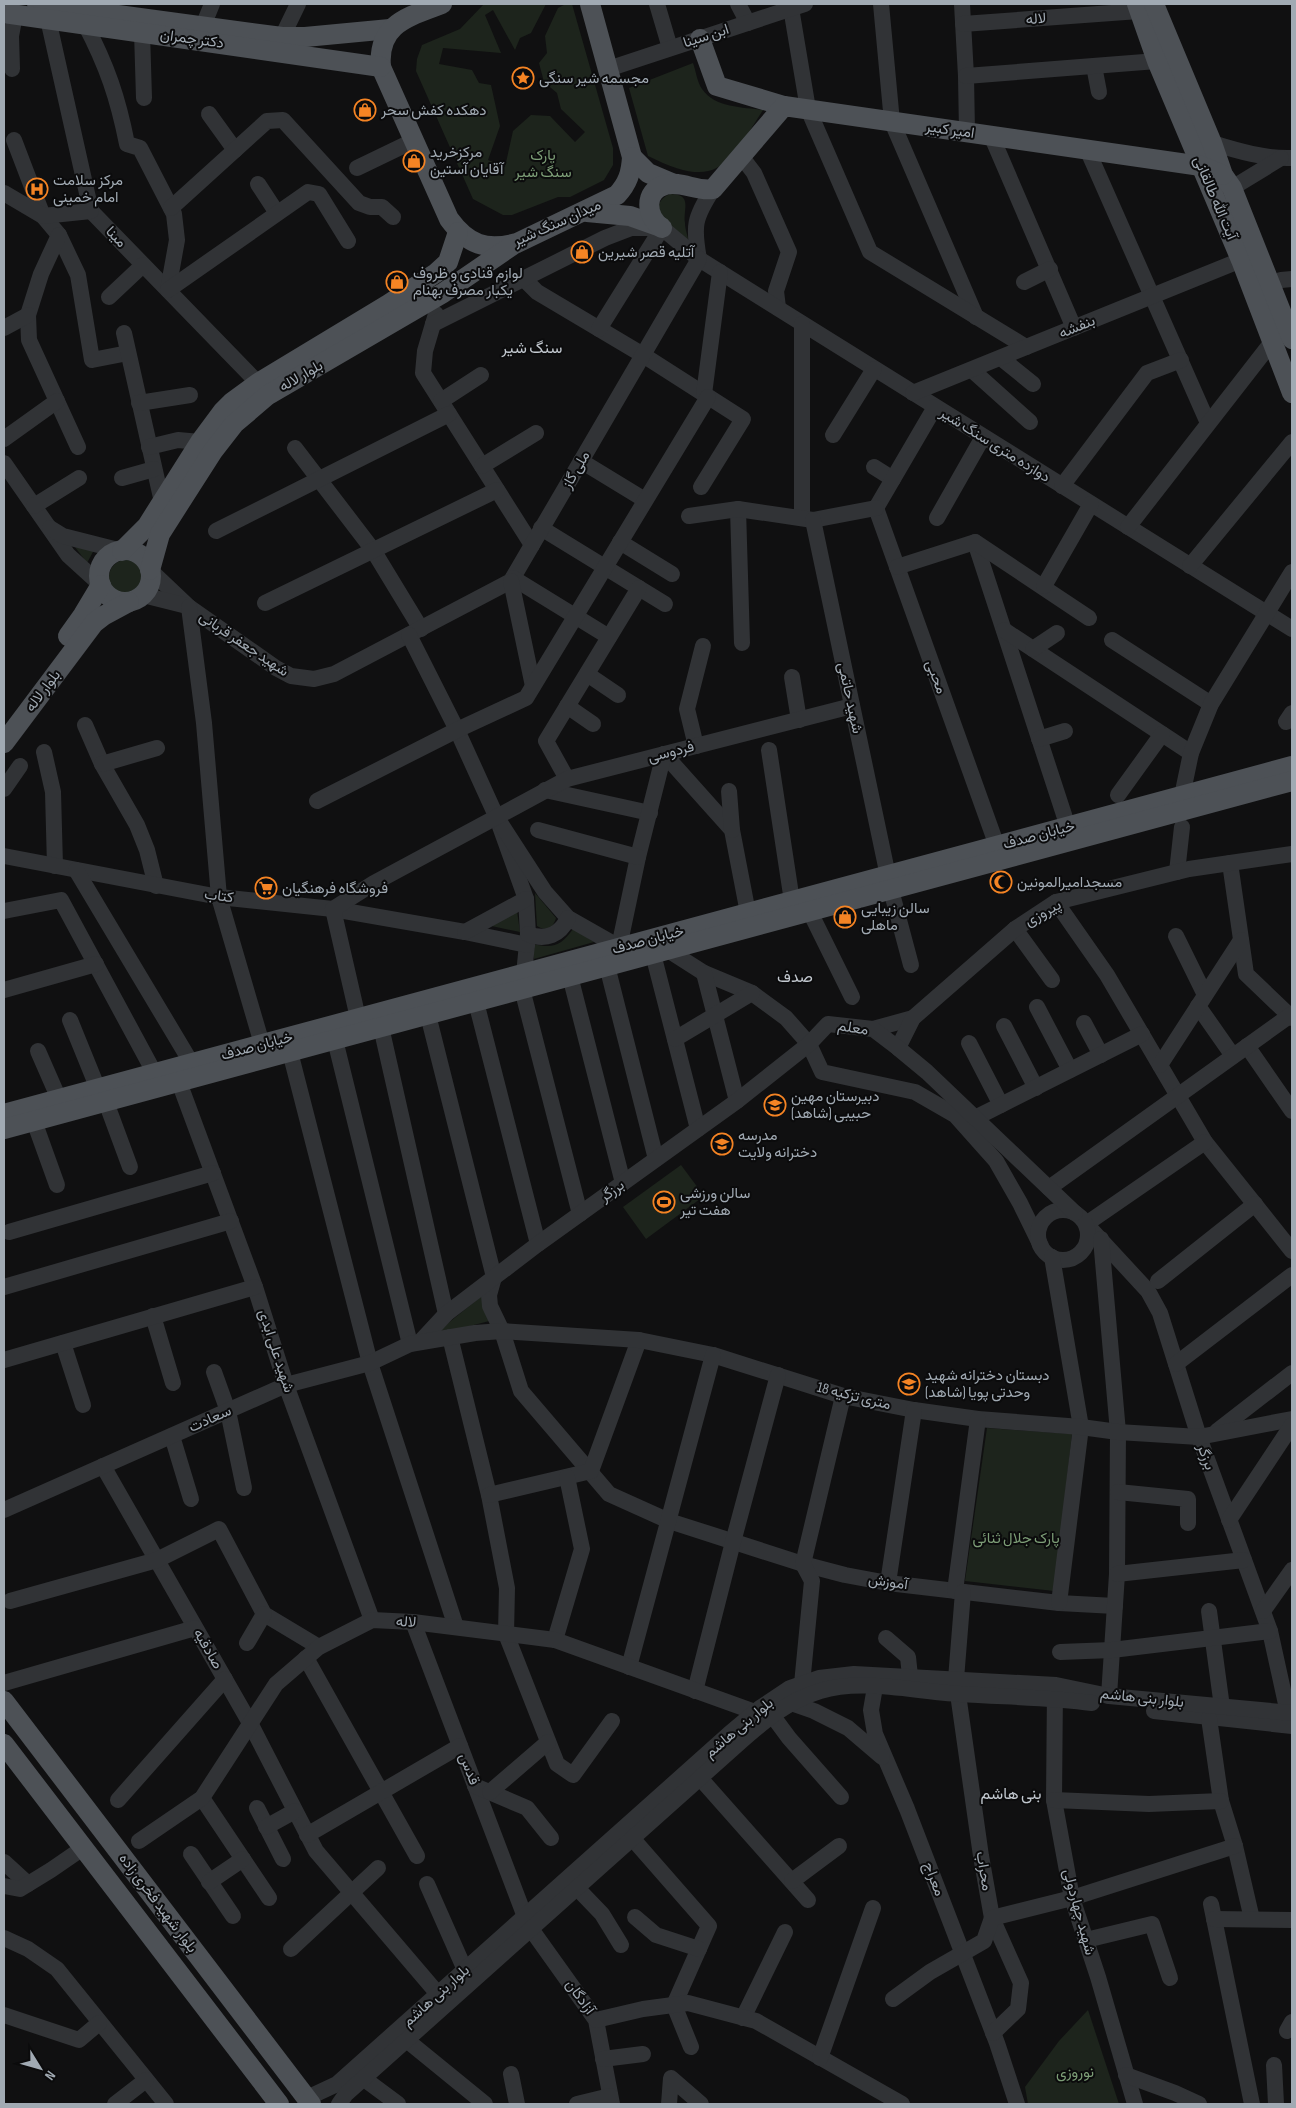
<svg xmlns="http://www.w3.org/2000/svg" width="1296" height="2108" viewBox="0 0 1296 2108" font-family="'Sofia Sans Condensed',Vazirmatn,sans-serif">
<rect width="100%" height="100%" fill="#101011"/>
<g fill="#1d241c">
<path d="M484,4H546L531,33L520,38L515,50L493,10L485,15L501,53L443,48L439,64L472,70L479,83L491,85L500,126L488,160L505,167L513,131L531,115L550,116L575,142L585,132L561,109L557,93L544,82L539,63L547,53L545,36L558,8L566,4H572L613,148V165L604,180L570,197H558L512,215H503L473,199L416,71L417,59L422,45L460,29Z"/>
<path d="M693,63C696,71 697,82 702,89C715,108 743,107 763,110C727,166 718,191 648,156L629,88Z"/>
<path d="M670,194C693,194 683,209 685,223C685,230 688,236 689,243C678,231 641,207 670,194Z"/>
<path d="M75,547L94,550L87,563Z"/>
<circle cx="126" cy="577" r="17"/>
<path d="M535,893L556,918C553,928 547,932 537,926Z"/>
<path d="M517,911L520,932L487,925Z"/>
<path d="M573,929L594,942L534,959V944C553,949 562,945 573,929Z"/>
<path d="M681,1165L704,1196L646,1239L623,1207Z"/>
<path d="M482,1296L493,1320L432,1336Z"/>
<path d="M987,1428L1072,1434L1054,1591L965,1581Z"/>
<path d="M1088,2010L1119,2104H1028L1025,2087L1059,2041Z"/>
</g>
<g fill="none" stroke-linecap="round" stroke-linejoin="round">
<g stroke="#313336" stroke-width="16">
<path d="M657,4L670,48"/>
<path d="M738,4L748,23"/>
<path d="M881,4L892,122L976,317"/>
<path d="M962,4L966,76L967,132"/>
<path d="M791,8L808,109L870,252L1026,347"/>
<path d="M48,19L91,211L258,383"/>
<path d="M85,24C107,66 118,98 127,144L140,148L174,214L177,240L168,290"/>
<path d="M963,24L1139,11"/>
<path d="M203,26L212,4"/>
<path d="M142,32L144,98"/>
<path d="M282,37L298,4"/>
<path d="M1094,66L1099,92"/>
<path d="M12,69L11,36L15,15"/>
<path d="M608,69L805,4"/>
<path d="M966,76L1157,61"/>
<path d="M209,114L235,150"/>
<path d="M991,135L1074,328"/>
<path d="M14,140L43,216L59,235L78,275L92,360L128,353"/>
<path d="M1212,143C1238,151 1265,159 1292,158"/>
<path d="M1087,149L1208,423"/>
<path d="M741,156L754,173L789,252L776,291L778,308"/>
<path d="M357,168L413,141"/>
<path d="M258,184L277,213"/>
<path d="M1232,188L1281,158"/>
<path d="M4,193L43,216L91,211"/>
<path d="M171,208L267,121L283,120L359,203L370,207H382L393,217"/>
<path d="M59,235L41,274L28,315L29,340L78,447"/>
<path d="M699,259C693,226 694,218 713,189"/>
<path d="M524,279L537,292L643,355L743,419L701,487"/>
<path d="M1281,280L1292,279"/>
<path d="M1024,282L1050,269"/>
<path d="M168,290L308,192L319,194L348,241"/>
<path d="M109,297L143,265"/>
<path d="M436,314L425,351L423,373L532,545"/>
<path d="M433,324L605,238L631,228H662L699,259L1292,629"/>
<path d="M802,324V518"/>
<path d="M4,328L28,315"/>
<path d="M599,329L662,228"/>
<path d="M124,333L162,502"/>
<path d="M1001,358L1033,384"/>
<path d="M972,370L1030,422"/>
<path d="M913,393L1241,260"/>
<path d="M704,394L720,272"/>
<path d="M441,401L481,375"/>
<path d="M139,403L190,395"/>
<path d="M833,435L874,369"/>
<path d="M4,439L57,401"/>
<path d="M149,447L178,440L200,442"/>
<path d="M295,448L373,550L421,629"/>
<path d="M581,461L645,500"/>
<path d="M4,463L68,555L101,585"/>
<path d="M482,466L536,433"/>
<path d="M874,467L893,479"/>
<path d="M122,478L154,469"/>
<path d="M1062,486L1147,373L1181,360"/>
<path d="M34,506L79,478"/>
<path d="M876,508L997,846"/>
<path d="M876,508L935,407"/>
<path d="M738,509L742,643"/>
<path d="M689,516L738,509L813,520L876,508"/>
<path d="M937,518L983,437"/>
<path d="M813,520L888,876"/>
<path d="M1128,527L1272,342"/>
<path d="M50,528L63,536L122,551"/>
<path d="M541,528L665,604"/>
<path d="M216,531L449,414"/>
<path d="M620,542L672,574"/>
<path d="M975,542L1068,827"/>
<path d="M1190,566L1292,442"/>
<path d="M897,567L975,542L1089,618"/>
<path d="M150,570L189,607L276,668L291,676L314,679L334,674L511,581L699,259"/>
<path d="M513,578L609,637"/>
<path d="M511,581L533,686"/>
<path d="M1044,586L1091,504"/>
<path d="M143,595L187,606"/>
<path d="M265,603L497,490"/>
<path d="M189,607L204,723L219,897L262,1044"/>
<path d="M1004,630L1191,753"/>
<path d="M409,635L457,730L497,818L526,899L528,934L524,974"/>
<path d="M1112,640L1211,704"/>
<path d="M1033,649L1057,633"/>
<path d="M587,674L618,695"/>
<path d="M792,677L799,720"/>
<path d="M567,706L593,724"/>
<path d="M1286,722L1292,713"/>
<path d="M85,725L102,764L137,825L147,850L156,886"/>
<path d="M1039,739L1065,731"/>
<path d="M696,746L687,709L703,646"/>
<path d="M769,750L792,901"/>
<path d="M44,752L53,792L55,866"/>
<path d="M664,754L732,830L748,913"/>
<path d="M102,764L157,748"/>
<path d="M567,779L546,741L639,588"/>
<path d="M4,789L20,766"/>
<path d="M545,790L650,813"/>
<path d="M729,791L732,830"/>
<path d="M1118,795L1162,734"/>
<path d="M1182,796L1191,753L1211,704L1292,572"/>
<path d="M317,801L457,730L526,698L708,397"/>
<path d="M497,818L545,892L568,918L619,947L638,857L664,754"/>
<path d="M538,830L638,857"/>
<path d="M4,856L219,897L333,909L465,932L527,945"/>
<path d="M1230,863L1246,974L1292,1018"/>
<path d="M76,870L192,1064"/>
<path d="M1177,872L1182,827"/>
<path d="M891,890L911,965"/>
<path d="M1056,902L1107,975L1205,1142L1292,1251"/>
<path d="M4,911L61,900L155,1074"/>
<path d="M810,912L852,997"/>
<path d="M1015,929L1052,980"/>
<path d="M465,932L526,899"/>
<path d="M528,934C546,941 560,935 568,918"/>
<path d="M1176,936L1205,995"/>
<path d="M668,950L704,973L752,993L786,1018L809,1044L822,1072L915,1092L955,1115L996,1161L1020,1203L1041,1246"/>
<path d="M653,954L698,1129"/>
<path d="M607,966L656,1159"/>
<path d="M704,973L737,1101"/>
<path d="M570,976L623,1183"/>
<path d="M522,989L580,1214"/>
<path d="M4,990L96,964"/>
<path d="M476,1002L538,1244"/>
<path d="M1198,1006L1233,1056"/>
<path d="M1037,1007L1070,1070"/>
<path d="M428,1015L494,1277L489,1295L490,1306L502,1331L521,1391L609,1494L669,1521L803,1564L845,1575L888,1583L1059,1603L1115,1606"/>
<path d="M358,1018L333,909L374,883L567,779L852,706"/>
<path d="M70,1020L98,1089"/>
<path d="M1084,1023L1101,1055"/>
<path d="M1004,1026L1036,1088"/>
<path d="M381,1027L446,1314"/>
<path d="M873,1029L913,1018"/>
<path d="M675,1039L752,993"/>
<path d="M335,1040L410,1344"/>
<path d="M969,1043L1001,1105"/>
<path d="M1247,1046L1292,1111"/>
<path d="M898,1048L913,1018L1015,929L1056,902L1189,869L1292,854"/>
<path d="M38,1051L59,1099"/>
<path d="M290,1052L370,1363L456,1627"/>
<path d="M1160,1065L1241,940"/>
<path d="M179,1082L255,1287L286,1385L372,1620"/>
<path d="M106,1102L130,1167"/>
<path d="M975,1118L1142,1034"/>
<path d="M34,1121L57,1185"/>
<path d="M1205,1142L1086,1224L1148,1291L1160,1313L1199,1437L1270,1631L1288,1713"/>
<path d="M1049,1188L1292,1014"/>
<circle cx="1063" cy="1235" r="25"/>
<path d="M9,1232L213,1173"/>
<path d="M1101,1239L1118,1432L1117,1574L1109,1696"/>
<path d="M1052,1257L1081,1427L1059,1603"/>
<path d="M1158,1281L1255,1204"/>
<path d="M4,1287L231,1221"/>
<path d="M153,1316L173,1383"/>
<path d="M450,1337L489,1495L507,1588L506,1634L557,1764L573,1775L612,1721"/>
<path d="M420,1342L446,1314L538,1244L737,1101L809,1044L828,1024L873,1029L898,1048L927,1072L1075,1213"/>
<path d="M63,1343L83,1405"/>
<path d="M4,1360L255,1287"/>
<path d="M1176,1364L1292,1275"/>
<path d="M214,1372L228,1411L244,1488"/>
<path d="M1217,1431L1292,1373"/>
<path d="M172,1436L191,1499"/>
<path d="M103,1466L250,1723L316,1851L438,1994"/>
<path d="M1118,1492L1188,1499V1523"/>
<path d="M489,1495L591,1471L639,1340"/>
<path d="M4,1510L286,1385L370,1363L410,1344L475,1333L502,1331L639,1340L713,1355L843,1396L914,1410L978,1419L1081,1427L1118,1432L1199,1437L1292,1419"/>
<path d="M1229,1520L1292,1425"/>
<path d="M1117,1574L1244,1560"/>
<path d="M888,1583L914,1410"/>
<path d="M955,1591L978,1419"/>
<path d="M10,1601L157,1560L219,1529L264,1614L319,1647"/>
<path d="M1209,1611L1222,1707"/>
<path d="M1263,1611L1292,1570"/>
<path d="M413,1622L525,1917"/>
<path d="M886,1638L908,1657L910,1676"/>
<path d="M555,1640L582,1549L567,1477"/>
<path d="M247,1643L264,1614"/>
<path d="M1060,1652L1112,1650L1270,1631"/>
<path d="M306,1658L417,1856"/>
<path d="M629,1667L713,1355"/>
<path d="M956,1679L963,1592"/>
<path d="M4,1683L195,1628"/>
<path d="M802,1684L812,1581L803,1564L843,1396"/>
<path d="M875,1687L871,1710L875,1734L907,1809L997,2043L1017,2104"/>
<path d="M1055,1688L1054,1800L1072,1898L1098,1977L1135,2104"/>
<path d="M695,1691L733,1542L778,1375"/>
<path d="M958,1694L981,1856L992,1918L1021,1983L1018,2009L993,2033"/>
<path d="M791,1703L814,1711L848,1728L882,1757"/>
<path d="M1154,1711L1292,1726"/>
<path d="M772,1715L789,1738L841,1797"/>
<path d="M1209,1718L1221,1801L1235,1846L1252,1919"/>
<path d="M700,1778L808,1900"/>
<path d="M475,1786L527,1808L551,1838"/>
<path d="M490,1792L548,1742"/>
<path d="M202,1798L269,1898"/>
<path d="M118,1800L225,1679"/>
<path d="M1054,1800L1149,1804L1221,1801"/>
<path d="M257,1808L283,1859"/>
<path d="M266,1827L295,1811"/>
<path d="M307,1835L460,1746"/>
<path d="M632,1838L709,1926L674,2005L691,2047"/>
<path d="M139,1841L202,1798L276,1684L319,1647L372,1620L413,1622L555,1640L755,1712"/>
<path d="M191,1854L233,1916"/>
<path d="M4,1862L28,1884"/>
<path d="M792,1881L839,1846"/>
<path d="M209,1882L243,1859"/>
<path d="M427,1884L465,1970"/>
<path d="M4,1886L20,1889L51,1870L83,1848"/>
<path d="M577,1888L602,1914L621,1945"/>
<path d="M1211,1904L1252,2104"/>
<path d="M635,1917L656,1935L699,1949"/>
<path d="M1214,1919L1292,1920"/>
<path d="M531,1929L596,2020L612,2104"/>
<path d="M4,1938L28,1949L57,1969L166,2104"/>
<path d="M1086,1940L1152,1924L1170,1978"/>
<path d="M291,1949L378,1868"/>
<path d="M893,1999L930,1972L984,1941L992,1918L1072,1898L1235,1846"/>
<path d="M4,2015L79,2040L99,2023"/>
<path d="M743,2018L785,1932"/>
<path d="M596,2020L643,2009L688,2003L756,2021L902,2104"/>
<path d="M1287,2031L1292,2022"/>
<path d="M398,2033L485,2104"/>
<path d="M820,2058L873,1908"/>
<path d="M603,2059L643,2054"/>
<path d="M1274,2065L1276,2104"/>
<path d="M511,2074L517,2104"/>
<path d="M1126,2075L1175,2093L1199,2104"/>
<path d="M363,2078L398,2104"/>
<path d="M307,2098L337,2084L729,1734L760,1708L790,1688L819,1678L854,1674L1056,1685L1109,1696L1292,1713"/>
<path d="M115,2104L146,2080"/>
<path d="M339,2104L346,2094L738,1744C763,1722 787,1701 820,1691C863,1678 916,1692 960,1694C1004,1697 1048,1697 1092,1703"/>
<path d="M577,2104L610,2096"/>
<path d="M669,2104L671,2078L701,2104"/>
</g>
<g stroke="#4d5156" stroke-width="20">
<path d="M37,4L282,37H305L390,29"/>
<path d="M442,4C408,17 377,24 381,67L449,219C468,245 486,251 517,243L617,195C628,183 631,173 632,157L590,4"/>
<path d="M1137,4L1157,61L1241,260L1292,393"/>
<path d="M1154,4L1212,143L1223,175L1232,188L1292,339"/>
<path d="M4,13L381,67"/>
<path d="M700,39L717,86L784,106"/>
<path d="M632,157L648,173L674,184"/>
<path d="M587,212L630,216L661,227"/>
<path d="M662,228C646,217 643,191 665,185C680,180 697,192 713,189L784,106L1201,166L1223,175"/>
<circle cx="125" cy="576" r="26"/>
<path d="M122,551L147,526L200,442L223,411L232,402L258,383L387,305L436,273L448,262L458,232"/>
<path d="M150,570L160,534L213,451L234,424L268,395L443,293L513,245"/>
<path d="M68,636L83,615L101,585"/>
<path d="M4,743L94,623L103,616L129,602"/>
<path d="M4,1114L1292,766"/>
<path d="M4,1129L1292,781"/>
<path d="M4,1701L311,2104"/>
<path d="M4,1744L279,2104"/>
</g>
</g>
<defs>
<g id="sight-ring" transform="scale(1.125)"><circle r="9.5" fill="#0b0b0c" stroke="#f58424" stroke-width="1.5"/><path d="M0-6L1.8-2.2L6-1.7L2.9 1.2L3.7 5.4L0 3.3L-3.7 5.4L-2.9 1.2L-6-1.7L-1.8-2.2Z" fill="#f58424"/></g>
<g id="shop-ring" transform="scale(1.125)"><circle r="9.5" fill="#0b0b0c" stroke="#f58424" stroke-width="1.5"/><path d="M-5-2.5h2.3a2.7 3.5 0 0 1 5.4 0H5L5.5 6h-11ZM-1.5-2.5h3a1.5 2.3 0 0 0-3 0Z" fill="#f58424"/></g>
<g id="hospital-ring" transform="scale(1.125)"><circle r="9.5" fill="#0b0b0c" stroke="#f58424" stroke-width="1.5"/><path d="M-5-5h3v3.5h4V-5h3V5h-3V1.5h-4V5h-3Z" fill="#f58424"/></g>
<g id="mosque-ring" transform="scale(1.125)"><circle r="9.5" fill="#0b0b0c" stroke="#f58424" stroke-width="1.5"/><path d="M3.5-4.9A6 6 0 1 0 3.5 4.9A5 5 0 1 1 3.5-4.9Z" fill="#f58424"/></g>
<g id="supermarket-ring" transform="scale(1.125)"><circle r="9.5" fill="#0b0b0c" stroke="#f58424" stroke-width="1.5"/><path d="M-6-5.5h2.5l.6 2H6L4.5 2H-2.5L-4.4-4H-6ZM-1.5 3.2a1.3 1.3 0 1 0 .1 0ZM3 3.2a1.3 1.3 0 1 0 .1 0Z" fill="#f58424"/></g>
<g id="school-ring" transform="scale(1.125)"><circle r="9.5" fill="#0b0b0c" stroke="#f58424" stroke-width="1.5"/><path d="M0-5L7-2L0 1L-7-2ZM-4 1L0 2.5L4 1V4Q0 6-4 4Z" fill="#f58424"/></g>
<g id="stadium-ring" transform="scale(1.125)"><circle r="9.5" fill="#0b0b0c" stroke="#f58424" stroke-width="1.5"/><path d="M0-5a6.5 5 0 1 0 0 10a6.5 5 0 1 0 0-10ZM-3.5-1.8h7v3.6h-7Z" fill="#f58424"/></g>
</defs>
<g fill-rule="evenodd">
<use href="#sight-ring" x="523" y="78"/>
<use href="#shop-ring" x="365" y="110"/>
<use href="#shop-ring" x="414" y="161"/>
<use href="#hospital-ring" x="37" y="189"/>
<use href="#shop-ring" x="582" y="252"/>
<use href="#shop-ring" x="397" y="282"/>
<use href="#mosque-ring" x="1001" y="882"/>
<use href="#supermarket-ring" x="266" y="888"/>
<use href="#shop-ring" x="845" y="917"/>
<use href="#school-ring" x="775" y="1105"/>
<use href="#school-ring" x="722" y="1144"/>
<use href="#stadium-ring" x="664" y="1202"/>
<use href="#school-ring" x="909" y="1384"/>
</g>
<g text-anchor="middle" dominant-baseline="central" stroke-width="4" stroke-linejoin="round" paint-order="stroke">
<g font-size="15" fill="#a1aab3" stroke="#0b0b0c">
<text transform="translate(1036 19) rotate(-4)">لاله</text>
<text transform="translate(706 36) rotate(-18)">ابن سینا</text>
<text transform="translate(192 39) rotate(8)">دکتر چمران</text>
<text transform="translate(950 130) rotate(8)">امیر کبیر</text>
<text transform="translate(1215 198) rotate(67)">آیت الله طالقانی</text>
<text transform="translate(557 223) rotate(-24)">میدان سنگ شیر</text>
<text transform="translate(116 237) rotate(46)">مینا</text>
<text transform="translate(1077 327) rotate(-22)">بنفشه</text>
<text transform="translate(301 376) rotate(-30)">بلوار لاله</text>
<text transform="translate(995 445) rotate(32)">دوازده متری سنگ شیر</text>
<text transform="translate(576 470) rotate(-60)">ملی گاز</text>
<text transform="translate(244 644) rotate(34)">شهید جعفر قربانی</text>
<text transform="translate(936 677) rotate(70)">محبی</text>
<text transform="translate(43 691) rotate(-53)">بلوار لاله</text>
<text transform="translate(850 698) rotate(78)">شهید حاتمی</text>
<text transform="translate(671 752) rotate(-14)">فردوسی</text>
<text transform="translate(1039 835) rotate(-15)">خیابان صدف</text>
<text transform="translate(219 896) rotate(8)">کتاب</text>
<text transform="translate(1043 913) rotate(-29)">پیروزی</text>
<text transform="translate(648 940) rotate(-15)">خیابان صدف</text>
<text transform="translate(853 1028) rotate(9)">معلم</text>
<text transform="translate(257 1046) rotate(-15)">خیابان صدف</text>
<text transform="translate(612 1191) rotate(-36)">برزگر</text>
<text transform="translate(276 1351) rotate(72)">شهید علی ابدی</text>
<text transform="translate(854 1396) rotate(14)">18 متری تزکیه</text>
<text transform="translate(210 1419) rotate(-24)">سعادت</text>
<text transform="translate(1206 1457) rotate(70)">برزگر</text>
<text transform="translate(888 1582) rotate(8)">آموزش</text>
<text transform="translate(406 1622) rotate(4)">لاله</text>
<text transform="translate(208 1649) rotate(60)">صادقیه</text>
<text transform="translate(1142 1698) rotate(6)">بلوار بنی هاشم</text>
<text transform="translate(739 1728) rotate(-40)">بلوار بنی هاشم</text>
<text transform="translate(469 1769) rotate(69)">قدس</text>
<text transform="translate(984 1871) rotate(80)">محراب</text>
<text transform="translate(934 1879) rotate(69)">معراج</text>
<text transform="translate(158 1903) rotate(53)">بلوار شهید فخری زاده</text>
<text transform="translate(1079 1912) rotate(75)">شهید چهاردولی</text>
<text transform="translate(436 1996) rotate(-42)">بلوار بنی هاشم</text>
<text transform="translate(580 1997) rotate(54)">آزادگان</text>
</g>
<g font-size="15" fill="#a1aab3" stroke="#0b0b0c" text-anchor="start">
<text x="539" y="78">مجسمه شیر سنگی</text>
<text x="381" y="110">دهکده کفش سحر</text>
<text x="430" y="152">مرکزخرید<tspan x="430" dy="17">آقایان آستین</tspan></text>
<text x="53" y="180">مرکز سلامت<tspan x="53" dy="17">امام خمینی</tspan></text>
<text x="598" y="252">آتلیه قصر شیرین</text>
<text x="413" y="273">لوازم قنادی و ظروف<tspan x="413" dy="17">یکبار مصرف بهنام</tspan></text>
<text x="1017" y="882">مسجدامیرالمونین</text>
<text x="282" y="888">فروشگاه فرهنگیان</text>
<text x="861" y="908">سالن زیبایی<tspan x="861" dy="17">ماهلی</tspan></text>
<text x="791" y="1096">دبیرستان مهین<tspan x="791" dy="17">حبیبی (شاهد)</tspan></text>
<text x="738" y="1135">مدرسه<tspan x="738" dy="17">دخترانه ولایت</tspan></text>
<text x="680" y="1193">سالن ورزشی<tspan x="680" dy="17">هفت تیر</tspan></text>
<text x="925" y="1375">دبستان دخترانه شهید<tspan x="925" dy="17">وحدتی پویا (شاهد)</tspan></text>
</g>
<g font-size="15" fill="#7d9e77" stroke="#0b0b0c">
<text x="543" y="155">پارک<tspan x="543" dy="17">سنگ شیر</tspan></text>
<text x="1016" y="1538">پارک جلال ثنائی</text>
<text x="1075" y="2072">نوروزی</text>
</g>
<g font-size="16" fill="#c2c8cf" stroke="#0b0b0c">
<text x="532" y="348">سنگ شیر</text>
<text x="795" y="977">صدف</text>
<text x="1011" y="1794">بنی هاشم</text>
</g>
</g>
<rect width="1296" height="2108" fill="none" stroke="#a1aab3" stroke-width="10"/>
<g transform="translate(40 2068) rotate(127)" stroke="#0b0b0c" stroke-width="4" paint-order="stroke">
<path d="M0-4L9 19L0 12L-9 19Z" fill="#a1aab3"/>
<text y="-8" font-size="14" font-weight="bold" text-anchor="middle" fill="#a1aab3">N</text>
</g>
</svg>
